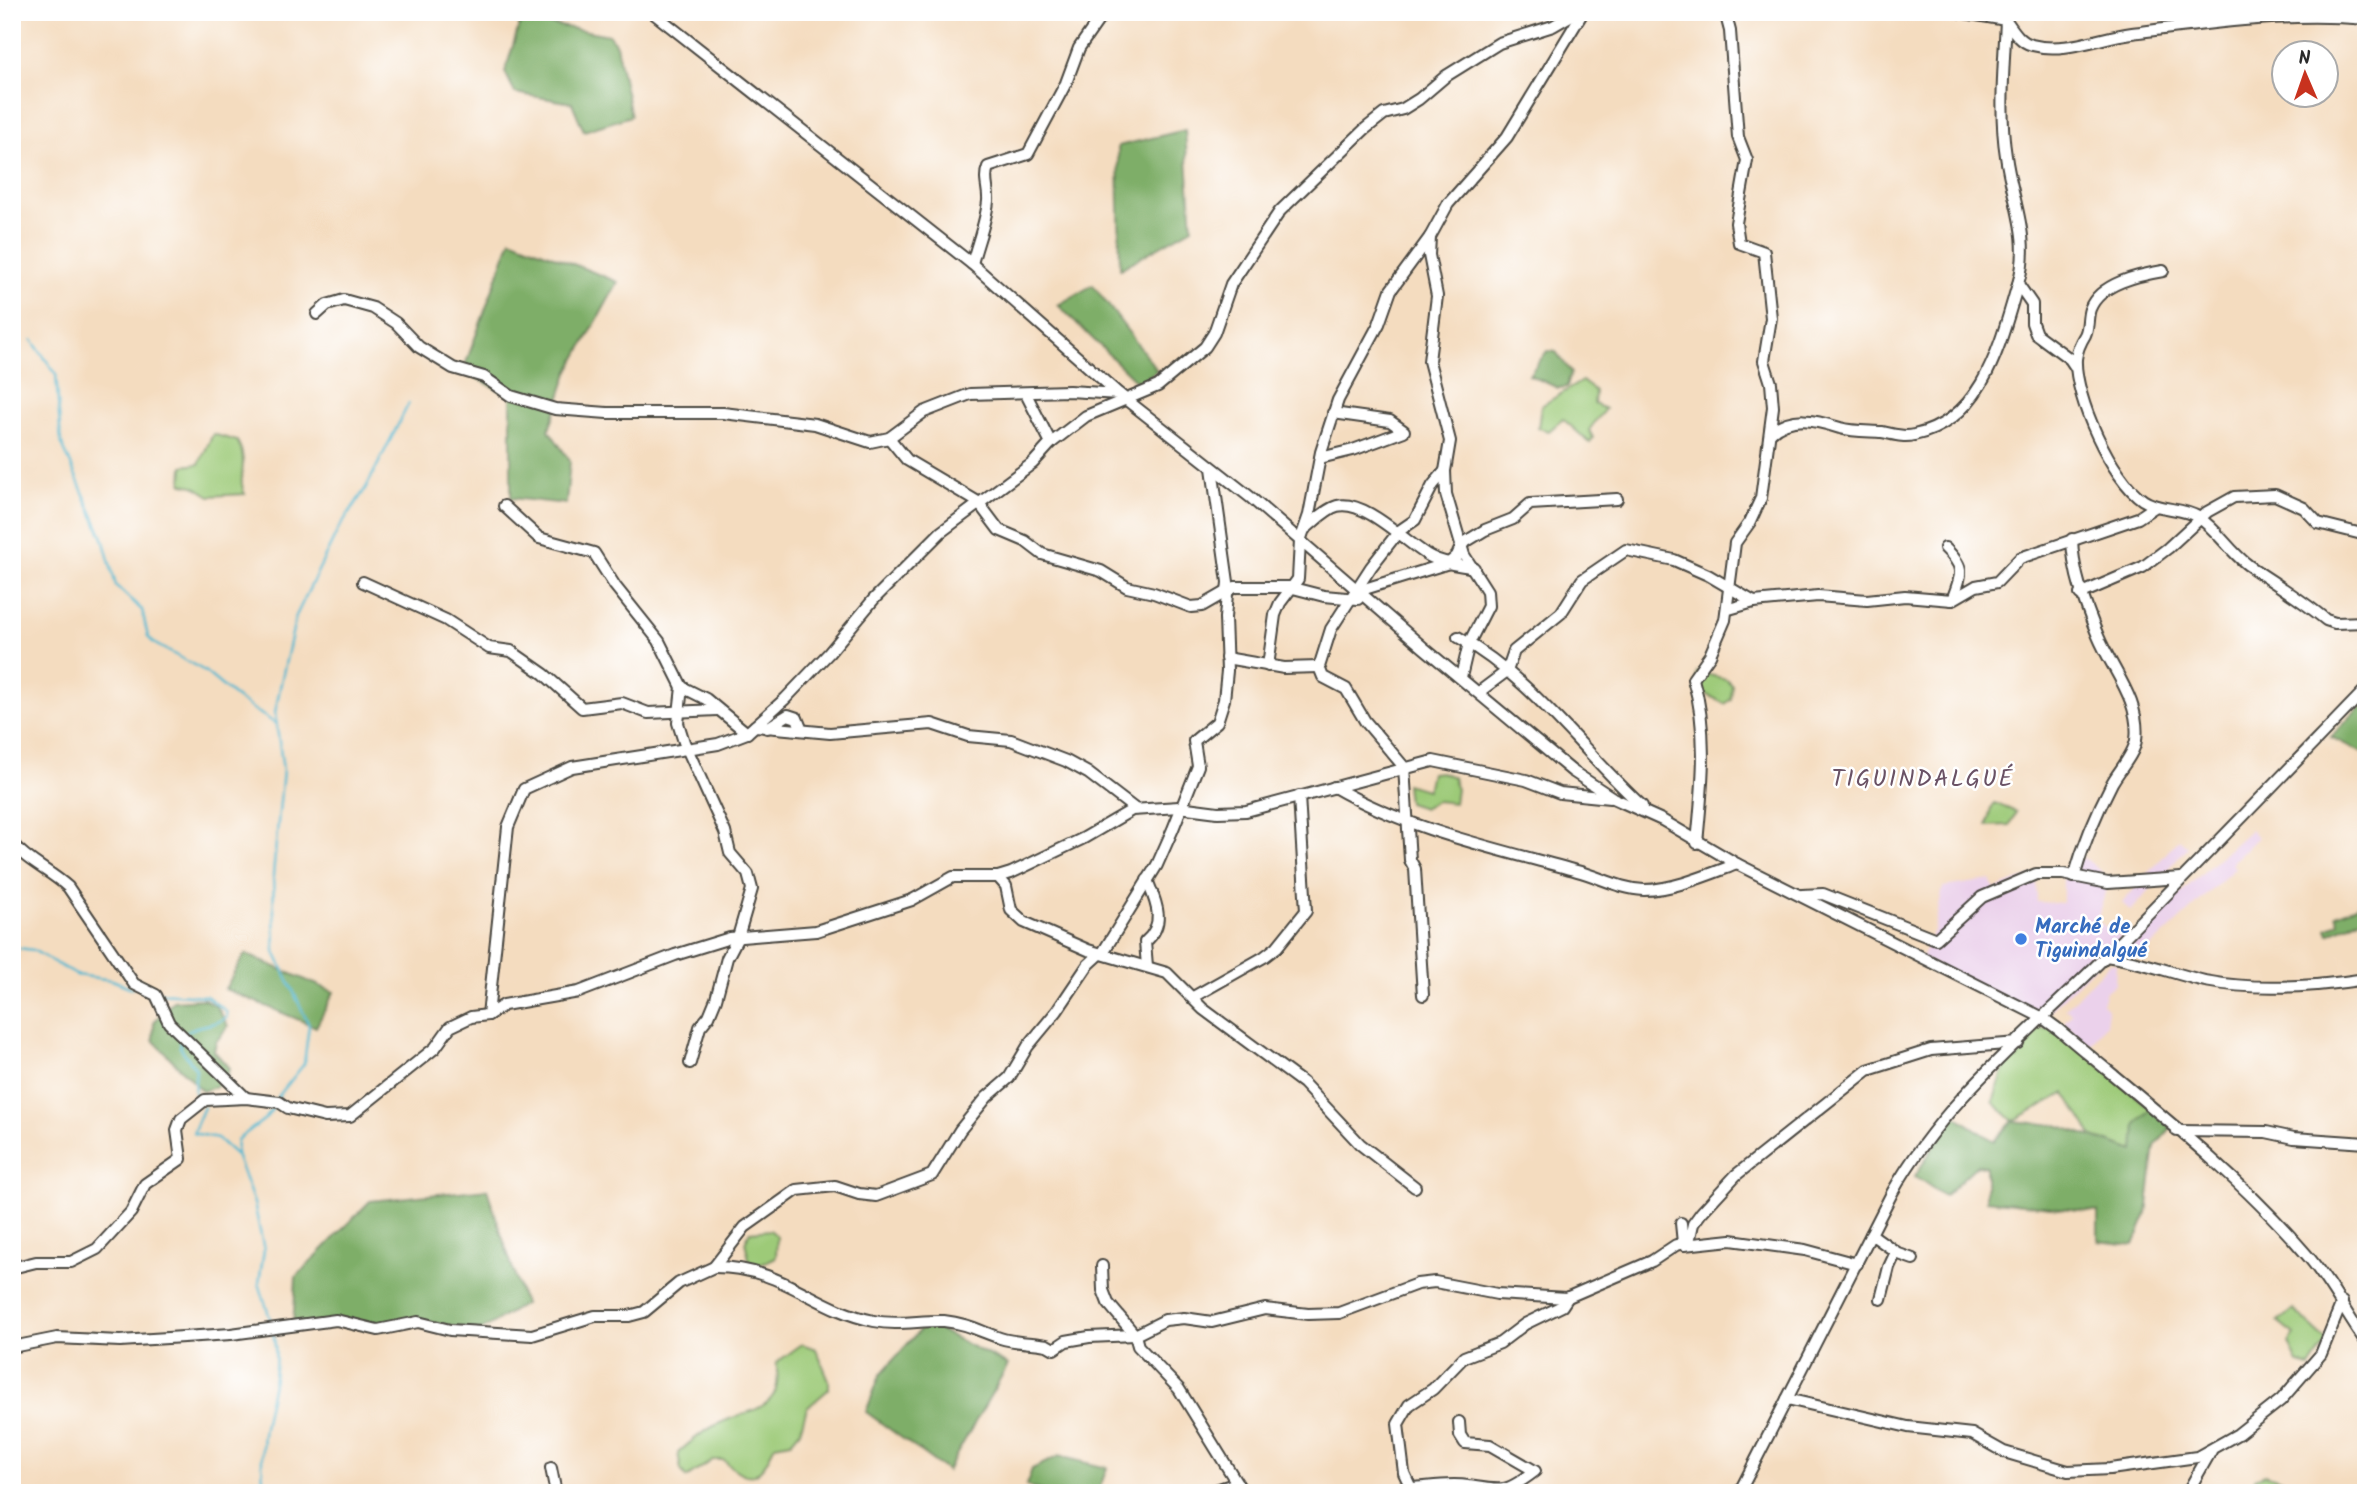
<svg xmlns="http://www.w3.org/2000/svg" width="2378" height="1505" viewBox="0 0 2378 1505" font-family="Kalam,sans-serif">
<rect width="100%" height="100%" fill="#fff"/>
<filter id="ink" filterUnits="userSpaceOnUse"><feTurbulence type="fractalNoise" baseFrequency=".0143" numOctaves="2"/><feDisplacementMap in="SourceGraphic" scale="14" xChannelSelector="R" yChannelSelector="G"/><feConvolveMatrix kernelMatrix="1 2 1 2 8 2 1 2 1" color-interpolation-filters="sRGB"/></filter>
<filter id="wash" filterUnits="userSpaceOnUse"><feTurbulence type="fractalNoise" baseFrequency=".00686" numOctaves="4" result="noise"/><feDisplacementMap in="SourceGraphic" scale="28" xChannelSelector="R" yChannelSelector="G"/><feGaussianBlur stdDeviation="1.57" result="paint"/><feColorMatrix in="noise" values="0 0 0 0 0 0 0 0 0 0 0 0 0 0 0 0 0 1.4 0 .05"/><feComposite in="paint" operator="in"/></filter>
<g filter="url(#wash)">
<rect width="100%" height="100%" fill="#f4dcbf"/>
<g fill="#ebd1eb">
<path d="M2250,830L2258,837L2232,863L2235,868L2141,956L2136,959L2121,954L2186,888Z"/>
<path d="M2179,839L2188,847L2131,911L2122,903Z"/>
<path d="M2086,859L2101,871L2108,883L2097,921L2123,938L2043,1018L1921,958L1934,931L1943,887L1990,880L1995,889L2036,874L2037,902L2063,903V874L2074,876L2075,860Z"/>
<path d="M2110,963H2116L2115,984L2106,991L2102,1003L2108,1010L2106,1024L2091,1045L2083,1042L2064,1022L2072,1014L2065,1009Z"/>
</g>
<g fill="#9dca78" stroke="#647a52" stroke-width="2">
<path d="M1582,381L1595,391L1594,404L1605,409L1589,430L1593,438L1590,443L1563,419L1549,431L1538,428L1541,406Z"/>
<path d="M213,434L237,441C250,462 236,479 245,494L210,496L194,486L182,484L183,466L199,464Z"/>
<path d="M1697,672L1726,679L1732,685L1731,699L1725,704L1696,689Z"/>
<path d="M1441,772L1453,777L1456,789L1454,803L1436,801L1423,808L1408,803L1406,784L1427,790L1431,773Z"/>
<path d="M1995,803L2016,812L2010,825L1987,826L1990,811Z"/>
<path d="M2044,1028L2058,1029L2151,1109L2134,1151L2093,1137L2065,1093L2013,1121L1993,1102L2007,1060L2017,1058L2038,1029Z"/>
<path d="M770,1230L777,1236L776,1257L757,1266L750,1263L745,1242L750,1232Z"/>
<path d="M2293,1309L2327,1341L2310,1367L2298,1364L2289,1343L2295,1335L2278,1322Z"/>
<path d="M802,1344L816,1349L829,1380V1389L807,1408L800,1431L791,1442L775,1445C759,1477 754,1487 723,1460H713L686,1478L681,1470L678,1453C690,1442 703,1431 718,1424C750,1408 786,1411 776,1363Z"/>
<path d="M2265,1474L2289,1482L2295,1493H2257L2253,1487L2255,1478Z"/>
</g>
<g fill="#7eae68" stroke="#546c4a" stroke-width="2">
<path d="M521,19L609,35L616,45L631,116L584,131L572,103L515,93L505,72Z"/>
<path d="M1185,130L1192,228L1120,269L1118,146Z"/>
<path d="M511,239L618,282L568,373L549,430L570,461L566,504L511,498V396L463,371Z"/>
<path d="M1093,285L1157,370L1139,384L1058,305Z"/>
<path d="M1547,351L1556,352L1571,372L1567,387L1558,388L1529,375Z"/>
<path d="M2366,701V753L2364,754L2331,737Z"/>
<path d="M2366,902V916L2329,934L2327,929L2339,922L2336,914Z"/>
<path d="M245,954L334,992L316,1027L225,989Z"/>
<path d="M204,999L217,1007L228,1026L216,1042L214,1051L229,1068C227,1083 216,1088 202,1091L153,1040L154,1022L173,1001Z"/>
<path d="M2151,1109L2171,1128L2155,1146L2147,1214L2134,1245L2098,1241V1212L1986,1200V1166L1977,1165L1944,1196L1915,1176L1954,1115L1994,1141L2013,1121L2057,1125L2134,1151L2136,1124Z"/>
<path d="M487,1189L524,1304L480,1331L423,1321L383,1330L350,1320L293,1327L296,1277L370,1201Z"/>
<path d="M926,1323L1008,1365L947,1471L866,1412L880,1375Z"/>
<path d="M1059,1456L1107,1468L1098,1493H1050L1026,1486L1032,1469Z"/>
</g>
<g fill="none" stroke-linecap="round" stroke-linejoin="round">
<g stroke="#52b8d0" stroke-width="2.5">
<path d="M32,340L56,374L61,442L103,538L116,586L142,610L148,637L155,644L203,670L239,700L276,724"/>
<path d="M12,947L33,950L76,975L112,980L132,988"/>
<path d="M159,993L206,996L226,1011L227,1017C213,1028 198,1022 184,1034"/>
<path d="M180,1039V1047L196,1069L194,1092L201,1101"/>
<path d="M277,1098L304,1064L309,1025L275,952L273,875L283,770L275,713L282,678L296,616L339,528L366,488L409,403"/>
<path d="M204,1107L193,1133L217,1138L236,1155"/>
<path d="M272,1325L259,1283L264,1250L254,1203L236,1155L237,1140L265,1119L275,1105"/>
<path d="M264,1493C262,1469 260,1446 265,1422C271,1386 280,1370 273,1331"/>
</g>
</g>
</g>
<g filter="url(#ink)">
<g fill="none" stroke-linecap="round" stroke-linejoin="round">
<g stroke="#494641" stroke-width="14">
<g id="minor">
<path d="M652,12L972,264L1119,394L1250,497L1424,648L1572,771L1613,798L1662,820L1737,864L2043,1018L2058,1029C2142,1100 2234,1170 2306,1254C2330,1281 2345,1313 2366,1342"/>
<path d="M1959,12L2006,20C2013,30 2020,42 2032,45C2065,54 2099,37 2132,33C2209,23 2287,12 2366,19"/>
<path d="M2006,20C2004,65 1999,112 2006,156C2012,201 2032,238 2018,284L2032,304V323L2036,334L2070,359L2076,368"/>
<path d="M972,264C977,243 986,223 988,201C989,189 983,179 988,167L1028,154L1066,83L1079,48L1104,12"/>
<path d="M2163,271C2139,275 2100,283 2090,309C2087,317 2089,327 2085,335C2080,343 2077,349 2076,359C2074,396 2112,480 2143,500C2159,511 2182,507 2198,517C2217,529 2229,551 2248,565C2274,583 2301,599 2326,620L2335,623L2366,622"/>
<path d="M317,314L327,305L344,300L373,308L396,323L419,347L453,368L484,377L511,396L555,409L607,413H723L815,424L870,442L889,438L924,412L970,394L1069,391L1119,394"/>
<path d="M1026,394L1051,443"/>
<path d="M1770,433C1791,414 1815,420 1840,428C1854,432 1868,431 1882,432C1893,434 1903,438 1914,435C1984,420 2000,343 2018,284"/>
<path d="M889,438L907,460L978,502L999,530L1025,541L1042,554L1101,571L1127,587L1154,593L1191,607L1202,606L1235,587H1289L1324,596L1358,599"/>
<path d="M1320,458L1353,450L1404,431L1390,421L1333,413"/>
<path d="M504,506L539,538L594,553L615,586L659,641L682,687L706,699L747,733"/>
<path d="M1306,528C1315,521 1326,509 1337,506C1366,499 1408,545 1431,557C1444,564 1460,565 1474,568"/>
<path d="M2072,539C2073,574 2085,604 2098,636C2112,670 2141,701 2136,740C2134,755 2119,770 2112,783C2097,812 2083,845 2074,877"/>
<path d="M1945,548C1966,568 1962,574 1952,600"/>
<path d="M363,582L446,620L489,648L511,651L544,674L582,708L622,703L648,713L718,710"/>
<path d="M1358,591L1449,563L1457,556L1462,544L1485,530L1513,519L1530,504L1617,499"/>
<path d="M2080,594L2143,567L2168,548L2207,512L2234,497L2275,495L2304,508L2318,523L2366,535"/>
<path d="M1729,609L1754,602L1818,596L1867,600L1905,596L1952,600L1976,586L1997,582L2020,558L2138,518L2156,506"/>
<path d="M1458,637C1532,678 1581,750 1642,806"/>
<path d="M1226,658L1284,668L1319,667"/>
<path d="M1268,666L1275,615L1280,603L1298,579L1300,541L1309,515L1321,452L1338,400L1379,324L1391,290L1430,237"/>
<path d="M1461,677L1469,643L1488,606L1487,591L1464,555L1446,494L1445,471L1450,441L1429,361L1437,296L1429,255L1430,237L1448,204L1507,137L1583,12"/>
<path d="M682,687L678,723L684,742L725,832L730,853L748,874L752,889L738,937L727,958L716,999L709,1016L700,1027L690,1063"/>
<path d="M1479,692L1507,671L1514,651L1561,613L1582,580L1626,550L1674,560L1708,575L1754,602"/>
<path d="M755,726L830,733L932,724L968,736L1011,740L1066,761L1088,773L1135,809"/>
<path d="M767,728L788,715L797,718L801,728"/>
<path d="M1334,787C1408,830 1495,848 1577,871C1600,877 1620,889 1644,890C1673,890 1710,874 1737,864"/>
<path d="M12,843C28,862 49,870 68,887L134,984L156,995L169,1023L246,1098"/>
<path d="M1697,843C1702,789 1709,732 1693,679L1710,655L1725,620L1735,543L1750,522L1761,498L1773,407L1771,383L1764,361L1771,318L1764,252L1739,243L1736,223L1747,160L1738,137L1730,31L1725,12"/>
<path d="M998,877L1006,886L1011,910L1024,922L1088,950L1167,973L1203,1009L1303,1083L1360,1144L1415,1187"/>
<path d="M1147,880C1156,902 1167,924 1145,942L1147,966"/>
<path d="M1802,895L1823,894L1936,939L1982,897L2036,874H2063L2108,883L2181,878"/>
<path d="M1102,954L1157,865L1173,829L1198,766L1194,741L1217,722L1224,700L1227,671L1225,618L1228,582L1212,468"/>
<path d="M2106,956C2142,961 2171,973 2205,981C2257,991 2314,987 2366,979"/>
<path d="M1423,995L1415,869L1410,860L1404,767L1365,721L1346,689L1323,677L1319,667L1331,629L1371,567L1399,531L1415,520L1433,485L1445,471"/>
<path d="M1193,997L1264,957L1277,947L1306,911L1299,796"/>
<path d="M488,1015L508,827L524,789L572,767L718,744L747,733L785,699L829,653L874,599L941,532L1033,463L1051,443L1086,416L1158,386L1205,347L1214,333L1231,284L1280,211L1365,129L1384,114L1403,109L1419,99L1446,76L1499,43L1553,26L1577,12"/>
<path d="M2177,1131L2266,1132L2294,1138L2366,1143"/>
<path d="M1681,1223L1683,1243"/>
<path d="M1871,1234L1899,1254L1913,1259"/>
<path d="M1684,1245L1731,1240L1805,1250L1857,1264"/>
<path d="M1102,1266L1103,1290L1108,1303L1135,1335L1138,1346L1179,1389L1237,1483"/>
<path d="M714,1267C784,1267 813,1309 874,1321C897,1326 921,1320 944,1321C965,1323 980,1331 1000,1338C1015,1343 1032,1342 1047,1345L1054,1349L1066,1341L1089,1337L1135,1335L1165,1320L1184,1318L1212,1322L1265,1309L1308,1314L1339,1313L1417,1284L1435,1282L1497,1294L1566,1298L1652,1261L1676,1245L1689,1242L1693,1224L1701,1213L1736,1175L1868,1070L1931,1050L2018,1043"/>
<path d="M12,1268L36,1262H71L97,1249L131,1212L145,1184L181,1159L177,1130L181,1119L205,1100L246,1098L279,1102L288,1108L325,1117L350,1116L435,1048L450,1027L471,1017L488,1015L504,1005L579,992L675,955L730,938L816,931L912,900L953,877H998L1011,873L1084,838L1132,810L1179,807L1218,812L1246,811L1433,761L1526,780L1560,793L1610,798"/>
<path d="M1881,1299L1889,1267L1896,1252"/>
<path d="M12,1347L57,1338L120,1341L231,1334L336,1320L378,1330L418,1322L450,1330L532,1335L595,1316H629L644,1312L679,1283L714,1267L745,1227L797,1190L835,1186L859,1194L876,1196L932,1175L960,1130L987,1097L1009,1078L1028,1046L1057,1011L1088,965L1100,954"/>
<path d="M1787,1399L1908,1427L1972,1434L2004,1452L2068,1471L2110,1469L2197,1457L2238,1434L2281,1400L2321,1354L2342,1302"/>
<path d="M1459,1422L1460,1435L1465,1443L1490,1445L1535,1471C1505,1494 1503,1491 1468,1486C1450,1483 1429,1487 1411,1488L1404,1473L1398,1424L1409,1405L1433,1389L1464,1357L1500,1343L1525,1324L1562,1306L1568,1297"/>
<path d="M551,1468L556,1493"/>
<path d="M1207,1493L1237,1483L1244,1493"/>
<path d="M1739,1493L1892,1193C1944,1100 2029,1033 2104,958C2192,870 2279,779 2366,689"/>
<path d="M2187,1493L2211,1451"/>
</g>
</g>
<use href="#minor" stroke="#fff" stroke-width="10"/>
</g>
</g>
<circle fill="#3f7fe0" stroke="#fff" stroke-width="2.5" cx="2021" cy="939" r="7"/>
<g text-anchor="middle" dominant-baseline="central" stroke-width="5" stroke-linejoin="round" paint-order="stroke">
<g font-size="21" font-weight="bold" fill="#366cbe" stroke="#fff" text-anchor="start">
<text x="2035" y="927">Marché de<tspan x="2035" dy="24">Tiguindalgué</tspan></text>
</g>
<g font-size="24" letter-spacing="2" fill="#6a5265" stroke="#fff">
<text x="1923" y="779">TIGUINDALGUÉ</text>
</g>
</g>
<rect width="2378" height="1505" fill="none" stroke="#fff" stroke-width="42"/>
<g transform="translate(2305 74) rotate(358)"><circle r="33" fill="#ffffff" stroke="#aaaaaa" stroke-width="2"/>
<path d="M0-5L12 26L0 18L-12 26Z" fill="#c8321e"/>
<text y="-10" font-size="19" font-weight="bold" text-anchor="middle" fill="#2b2b2b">N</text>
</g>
</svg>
